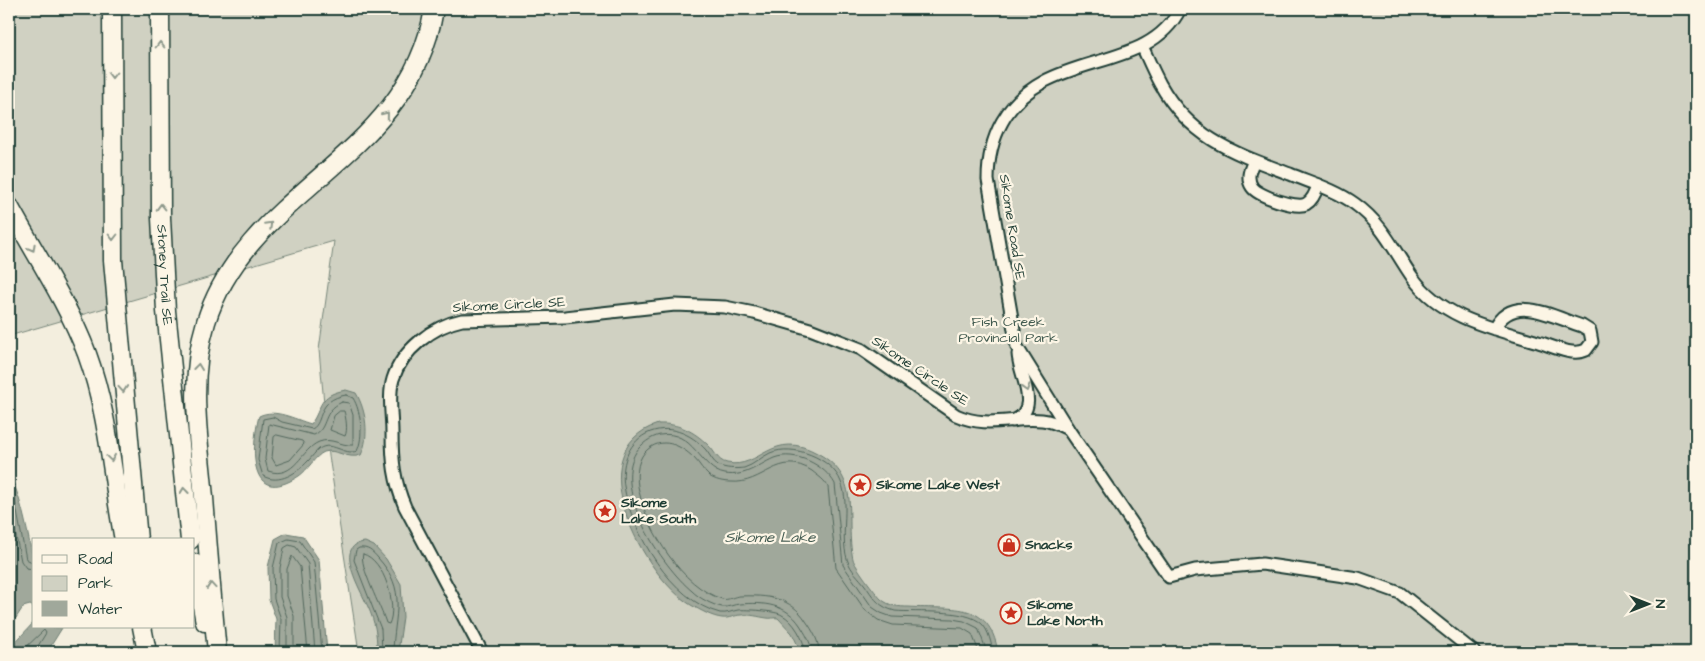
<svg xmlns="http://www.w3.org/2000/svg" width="1705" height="661" viewBox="0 0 1705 661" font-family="'Architects Daughter',sans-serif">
<rect width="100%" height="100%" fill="#f3eede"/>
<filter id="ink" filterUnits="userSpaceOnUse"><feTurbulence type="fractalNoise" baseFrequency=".02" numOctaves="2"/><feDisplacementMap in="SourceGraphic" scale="10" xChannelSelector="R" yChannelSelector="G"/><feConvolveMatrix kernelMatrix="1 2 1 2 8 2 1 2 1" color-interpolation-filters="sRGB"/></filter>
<g filter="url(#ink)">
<path fill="#d0d1c2" stroke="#78877b" d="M9,9H1696V652H359L329,456L319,350L334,241L9,336Z"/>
<g fill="#a0a89b" stroke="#6c7d72">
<path d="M346,390L356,393C366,410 370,436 361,455C347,460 336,448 324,452C315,456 308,470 299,476C248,509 251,447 259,416C275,408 294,419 311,424C323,407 317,395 346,390Z"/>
<path d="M658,424C678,423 694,431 708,445C715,451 717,461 727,463C760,470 772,427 819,454C863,479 844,518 853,559C854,565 876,594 881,599C889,606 899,607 909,607C951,610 989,599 998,652H801L792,633L778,618C774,617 771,619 767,618C759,617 750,614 741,615C735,615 729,619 722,618C712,617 700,610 691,605C643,576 576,450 658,424Z"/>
<path d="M9,477C19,484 32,552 34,567C35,580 34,594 34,607L30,605L23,607L16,618L9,624Z"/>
<path d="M286,533L303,536L319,560L327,652H275L276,619L269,600L268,567L275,539Z"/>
<path d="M365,542L374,546L386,559L401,584L403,617L398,652H377C377,638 376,627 371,614C365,596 330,545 365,542Z"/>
<path d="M34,622V627L62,628L47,652H9V649Z"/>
</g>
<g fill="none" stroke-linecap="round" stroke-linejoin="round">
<g stroke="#53685d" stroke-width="1">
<path d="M346,395L353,398C361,411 364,437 357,451C344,456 332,440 319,449C315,452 312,457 308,461C297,473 279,485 263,476L258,460L263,419L273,417L282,422L312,429C325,422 315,400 346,395Z"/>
<path d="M342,402L349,403L353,415V445C340,446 332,437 319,442C301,449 295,480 268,471L265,459L269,424L314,435C329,428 321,411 342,402Z"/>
<path d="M340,411H344C346,418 348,430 345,436L330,430L334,416Z"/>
<path d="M277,435L302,441L304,444L290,460L276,465L272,458L274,437Z"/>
<path d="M9,483L15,501L26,559L34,563"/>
<path d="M9,502L21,561L26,568L34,569"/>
<path d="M363,554C384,559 398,606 389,624L386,623C382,609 358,564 363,554Z"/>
<path d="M21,652L44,630L46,633L38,646L37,652"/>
<path d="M280,652L281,619L274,599L273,568L279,543L288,539L300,541L314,562L322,652"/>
<path d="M287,652V617L280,597V568L284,548L289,545L296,547L308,564L315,652"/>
<path d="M294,652V616L287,596V569L292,556L300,567L308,652"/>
<path d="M382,652L381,629L354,560L356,550L359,548C368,547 372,551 378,558C408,591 394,614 393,652"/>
<path d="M805,652C805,640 793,620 782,615C777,611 746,609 738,610C732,611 727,614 720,613C672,601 631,532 624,486C621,466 627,444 646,434C668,423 691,433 706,450C710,455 713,462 718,465C725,469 736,469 744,468C754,465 761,457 770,453C793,443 832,458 841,482C851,507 838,539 849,564C853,573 862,580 867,588C875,600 880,607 895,611C916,613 966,608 982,624C989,631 991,643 993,652"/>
<path d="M812,652C811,642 805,633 800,625C786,604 764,602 740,604C734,604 728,608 722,607C712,605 699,598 692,591C662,566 612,491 636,452C641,444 651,437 660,435C694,429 700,470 725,474C746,477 756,466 774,458C795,450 825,465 835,484L843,565L872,607L881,613L892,617L952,619L964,621L978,628L987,652"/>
<path d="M819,652C819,641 813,631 806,621C791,597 767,595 740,596C734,596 728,601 722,599C682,587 647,530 639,491C636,479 636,462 645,452C661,435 681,445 694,458C700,464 703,471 709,476C715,480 723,482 731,482C763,485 779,449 812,471C818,476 825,480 828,487L836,568L865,610L878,620L893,625L962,628L972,634L979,652"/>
</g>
<g stroke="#1f3d34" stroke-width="15">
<g id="minor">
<path d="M1180,9C1146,77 1044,47 1002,122C992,140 988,159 988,180L1017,347L1068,429L1169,577L1195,570L1262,564L1358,578L1400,593L1474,652"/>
<path d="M1142,46C1148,59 1153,71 1160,84C1191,139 1234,153 1290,174C1312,183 1336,190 1355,204C1383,224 1394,251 1413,278C1442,318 1491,328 1535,341C1550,345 1572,357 1586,350L1592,342L1590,331L1582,326C1553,317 1512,292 1494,329"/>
<path d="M1254,161C1250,169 1246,178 1252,187C1258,196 1296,209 1306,204C1313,200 1316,192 1318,185"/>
<path d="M1013,421C1042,409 1019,376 1018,354"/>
<path d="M482,652L405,507C394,481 392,460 392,432C392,416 388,395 393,379C402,350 433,326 462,320L565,317L675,305L725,307L754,313L810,329L861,349L956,415C988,429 1010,417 1042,420C1052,421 1060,425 1068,429"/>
</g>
</g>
<g stroke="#1f3d34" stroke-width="21">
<g id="highway">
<path d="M112,9L113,260L138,540"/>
<path id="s1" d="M160,9L161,218L166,311L190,540"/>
<path d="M9,206C34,252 69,305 87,354C109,414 112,478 124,540"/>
<path d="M194,563L205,622"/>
<path d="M142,627L147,652"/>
<path d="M217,652C212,601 208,550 204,498C199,440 188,380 206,322C248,188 410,158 434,9"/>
</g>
</g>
<use href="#minor" stroke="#fcf5e5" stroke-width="11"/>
<use href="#highway" stroke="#fcf5e5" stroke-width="18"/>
</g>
<defs><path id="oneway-chevron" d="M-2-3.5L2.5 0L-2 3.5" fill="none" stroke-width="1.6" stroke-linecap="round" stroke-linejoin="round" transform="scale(1.25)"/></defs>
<g stroke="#8e998c">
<use href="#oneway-chevron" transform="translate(160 45) rotate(-90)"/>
<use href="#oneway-chevron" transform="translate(112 75) rotate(90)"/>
<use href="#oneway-chevron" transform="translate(386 115) rotate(-51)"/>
<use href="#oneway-chevron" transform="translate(161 207) rotate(-91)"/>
<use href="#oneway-chevron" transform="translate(269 225) rotate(-45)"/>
<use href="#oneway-chevron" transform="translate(113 237) rotate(90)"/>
<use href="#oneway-chevron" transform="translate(32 248) rotate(61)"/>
<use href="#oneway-chevron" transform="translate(198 367) rotate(-83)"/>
<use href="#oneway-chevron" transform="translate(1026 388) rotate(73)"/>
<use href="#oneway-chevron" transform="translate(123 389) rotate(85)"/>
<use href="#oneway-chevron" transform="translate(111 458) rotate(82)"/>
<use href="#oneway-chevron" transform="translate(184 491) rotate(-96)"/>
<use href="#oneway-chevron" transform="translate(211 586) rotate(-95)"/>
</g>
</g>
<defs>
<g id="sight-ring" transform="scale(1.125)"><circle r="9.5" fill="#fcf5e5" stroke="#c8321e" stroke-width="1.5"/><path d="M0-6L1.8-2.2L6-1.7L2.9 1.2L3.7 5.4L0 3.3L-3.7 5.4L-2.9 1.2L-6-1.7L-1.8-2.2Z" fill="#c8321e"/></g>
<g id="shop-ring" transform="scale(1.125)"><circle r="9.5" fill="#fcf5e5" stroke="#c8321e" stroke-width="1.5"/><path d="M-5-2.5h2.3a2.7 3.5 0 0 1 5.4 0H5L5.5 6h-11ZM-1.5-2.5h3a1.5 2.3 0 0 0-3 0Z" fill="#c8321e"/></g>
</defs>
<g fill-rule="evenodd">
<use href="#sight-ring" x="860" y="485"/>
<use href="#sight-ring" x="605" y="511"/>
<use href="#shop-ring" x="1009" y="545"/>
<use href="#sight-ring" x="1011" y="613"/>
</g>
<g text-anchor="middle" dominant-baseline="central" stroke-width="4.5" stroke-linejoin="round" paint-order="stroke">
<g font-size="14" fill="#1f3d34" stroke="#fcf5e5">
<text transform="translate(1012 227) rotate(81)">Sikome Road SE</text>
<text stroke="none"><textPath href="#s1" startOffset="266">Stoney Trail SE</textPath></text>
<text transform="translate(509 305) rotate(-3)">Sikome Circle SE</text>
<text transform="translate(920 371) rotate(34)">Sikome Circle SE</text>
</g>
<g font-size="14" fill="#425b50" stroke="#fcf5e5">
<text x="1008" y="322">Fish Creek<tspan x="1008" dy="16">Provincial Park</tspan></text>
</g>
<g font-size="14" font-weight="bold" fill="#1f3d34" stroke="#fcf5e5" text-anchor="start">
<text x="876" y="485">Sikome Lake West</text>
<text x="621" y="503">Sikome<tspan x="621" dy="16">Lake South</tspan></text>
<text x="1025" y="545">Snacks</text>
<text x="1027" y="605">Sikome<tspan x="1027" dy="16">Lake North</tspan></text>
</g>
<g font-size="15" font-style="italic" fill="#465d53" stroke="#fcf5e5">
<text x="770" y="537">Sikome Lake</text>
</g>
</g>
<rect width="1705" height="661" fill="none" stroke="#fcf5e5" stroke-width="30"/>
<rect x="15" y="15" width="1675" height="631" fill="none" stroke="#1f3d34" stroke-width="2" filter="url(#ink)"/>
<rect x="32" y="538" width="162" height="90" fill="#fcf5e5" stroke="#a4ab9e"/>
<rect x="42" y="555" width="25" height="8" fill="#fcf5e5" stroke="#a4ab9e"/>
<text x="78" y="564" font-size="15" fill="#1f3d34">Road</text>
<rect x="42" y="576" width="25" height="15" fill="#d0d1c2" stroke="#a4ab9e"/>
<text x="78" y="588" font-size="15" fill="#1f3d34">Park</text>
<rect x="42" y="601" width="25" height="15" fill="#a0a89b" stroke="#a4ab9e"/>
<text x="78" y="614" font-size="15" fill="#1f3d34">Water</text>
<g transform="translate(1648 604) rotate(90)" stroke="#fcf5e5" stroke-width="4" paint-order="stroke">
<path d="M0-4L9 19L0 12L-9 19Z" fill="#1f3d34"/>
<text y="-8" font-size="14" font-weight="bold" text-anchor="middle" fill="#1f3d34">N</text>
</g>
</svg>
